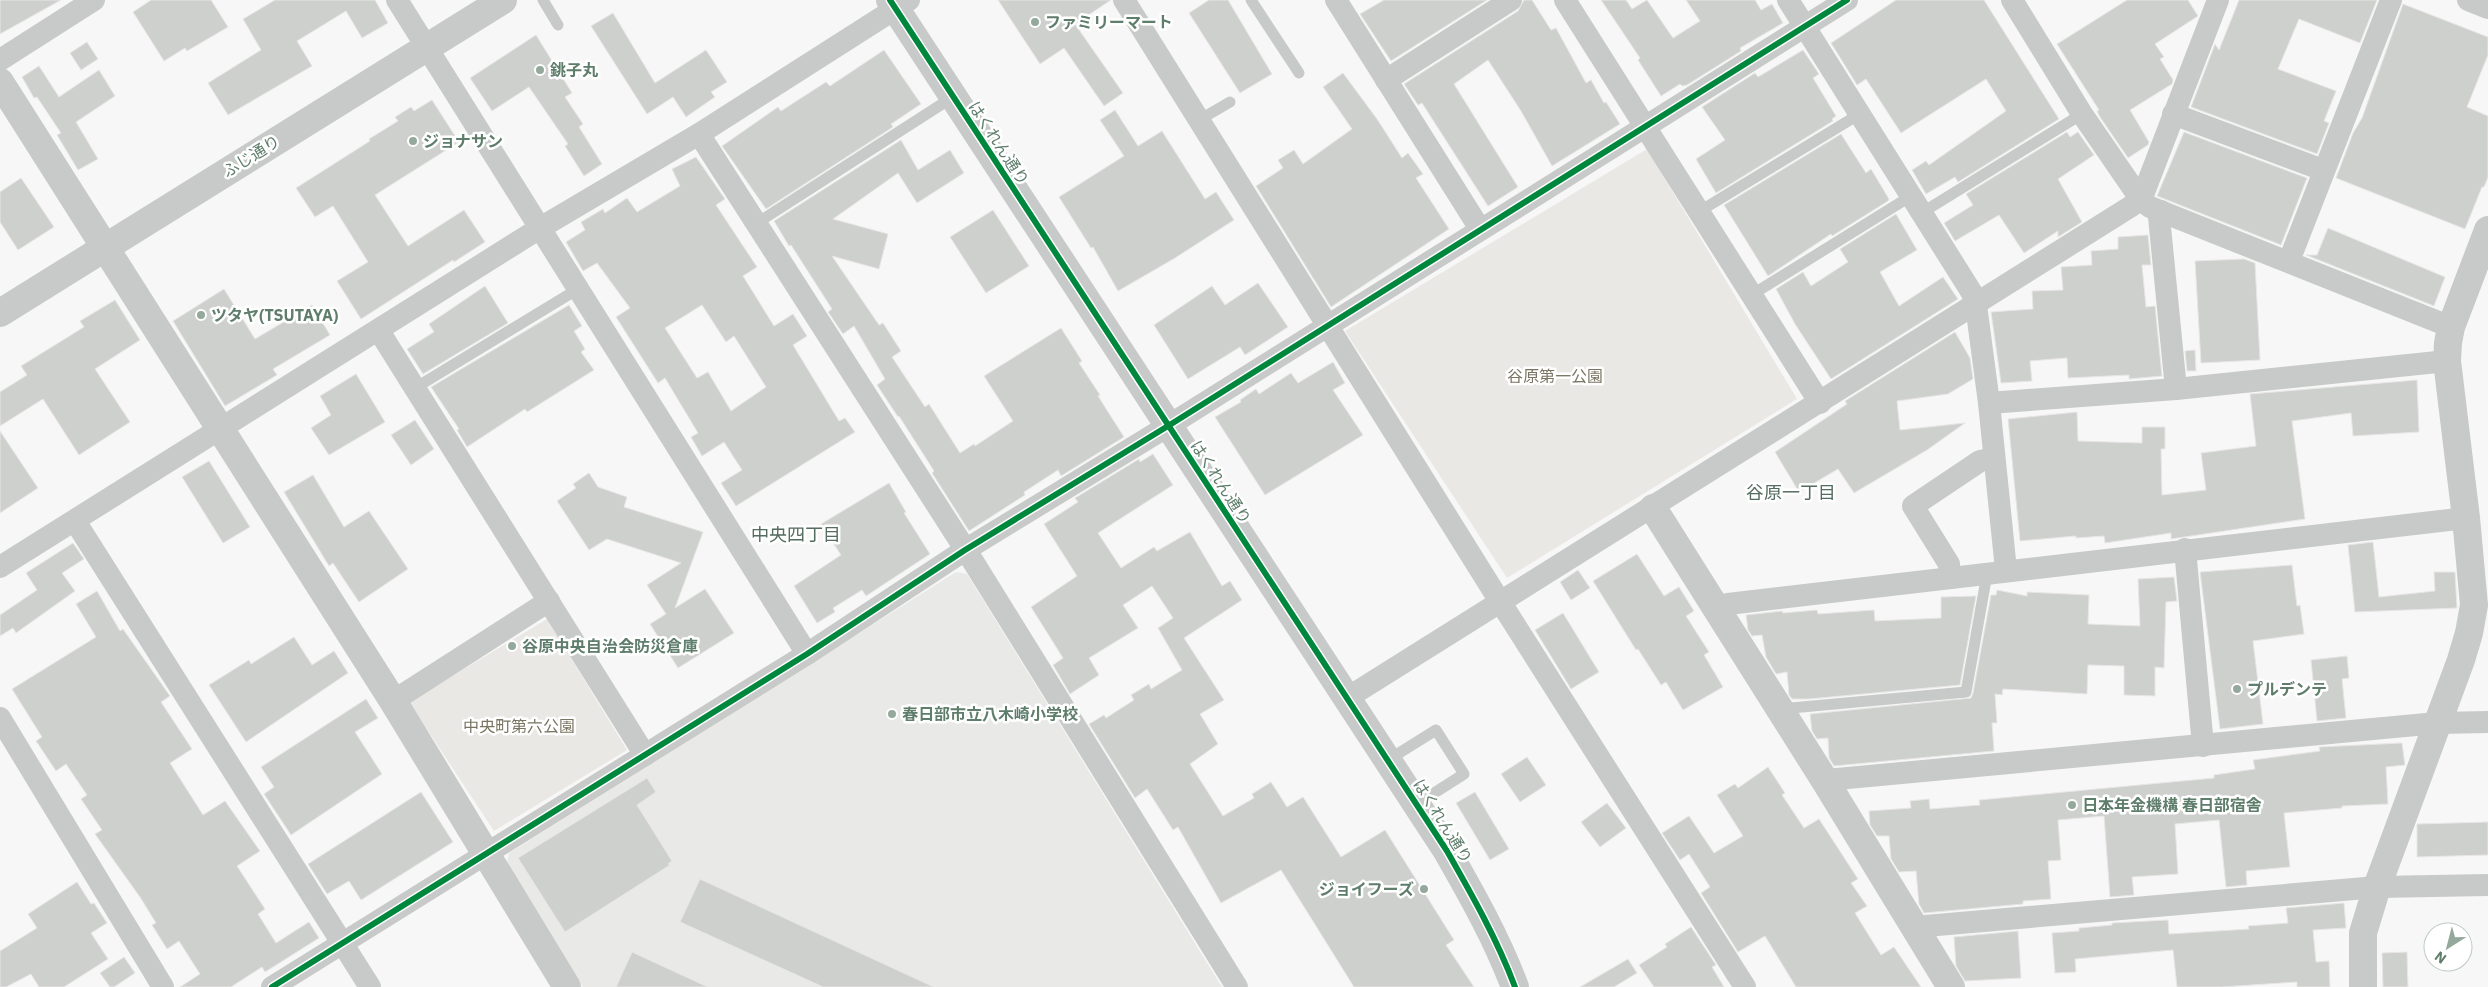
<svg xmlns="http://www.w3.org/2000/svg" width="2488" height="987" viewBox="0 0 2488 987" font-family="'IBM Plex Sans','Noto Sans JP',sans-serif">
<rect width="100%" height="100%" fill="#f8f7f7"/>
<path fill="#e9e9e8" d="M956,572L967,574L1222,987H583L507,863L509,853Z"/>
<g fill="#eae8e4">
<path d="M1647,149L1797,399L1507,578L1345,331Z"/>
<path d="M547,619L627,750L494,831L409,702Z"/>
</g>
<g fill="#ced0ce" stroke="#e8e6e6" fill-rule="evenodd">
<path d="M0,0H61L0,34Z"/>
<path d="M151,0H211L228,27L187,51L185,48L164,61L133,12Z"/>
<path d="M275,0H375L388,23L362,38L346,11L297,41L312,66L228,115L208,83L261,50L243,19Z"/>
<path d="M998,0H1111L1075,24L1123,93L1104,106L1064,48L1040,64Z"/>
<path d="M1209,0H1228L1272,74L1240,93L1189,13Z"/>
<path d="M1384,0H1487L1391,61L1360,14Z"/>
<path d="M1524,0H1532L1551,30L1556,28L1586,83L1591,80L1604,103L1606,102L1620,124L1552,166L1521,111L1488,60L1454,84L1518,187L1488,206L1422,103L1418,105L1404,84L1518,11Z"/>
<path d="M1601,0H1626L1632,9L1647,0L1673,38L1700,21L1686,0H1755L1761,10L1772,4L1783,23L1740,48L1741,51L1687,85L1682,86L1680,84L1661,96L1638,60L1640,58Z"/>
<path d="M1896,0H1984L2059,119L1958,182L1955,177L1926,194L1912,170L1926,161L1929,165L2006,111L1986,79L1901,133L1866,79L1857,85L1831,43Z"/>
<path d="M2127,0H2188L2198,16L2155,44L2164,57L2160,59L2173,80L2172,84L2130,110L2149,142L2148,145L2128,158L2100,117L2097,111L2099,110L2057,44Z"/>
<path d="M2239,0H2377L2360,43L2299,19L2278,69L2336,91L2324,121L2329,123L2317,154L2191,107L2215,44L2219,50Z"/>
<path d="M2403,4L2488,37V55L2467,107L2488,116V177L2484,187H2482L2465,229L2336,178L2353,133L2362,118Z"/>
<path d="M613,13L655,83L706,50L727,82L711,92L715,97L686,117L673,97L647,114L591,26Z"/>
<path d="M536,35L572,93L565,97L583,124L579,127L602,164L584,176L565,146L568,144L529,87L492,111L470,78Z"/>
<path d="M87,42L98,59L81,70L70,53Z"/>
<path d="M884,50L921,104L891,124L893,127L766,209L722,146L778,107L781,111L826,82L830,86Z"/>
<path d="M1803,50L1819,74L1813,78L1836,116L1832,119L1833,121L1716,193L1696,159L1725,140L1702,107L1755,73L1758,77Z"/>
<path d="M39,66L59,97L99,70L115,96L76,122L98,159L78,170L57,135L61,133L37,97L34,98L22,77Z"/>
<path d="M1343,73L1377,119L1402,158L1408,153L1423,174L1416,178L1449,229L1331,307L1256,186L1283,168L1278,160L1294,150L1303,164L1352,129L1323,87Z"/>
<path d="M432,100L459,142L375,195L408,246L464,210L485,242L454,262L453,260L361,319L337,281L368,262L333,206L315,217L296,188L370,141L369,139L398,121L395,117L411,107L414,111Z"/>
<path d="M1115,110L1138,146L1162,131L1205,199L1216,192L1234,220L1175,258L1118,291L1093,247L1091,248L1059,197L1124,156L1100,120Z"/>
<path d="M2067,132L2070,137L2078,132L2094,155L2058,179L2082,222L2058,237V231L2024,253L1999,215L1955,241L1944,223L1973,205L1966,194Z"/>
<path d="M2184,132L2307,178L2281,245L2157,196Z"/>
<path d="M1841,134L1866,173L1871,169L1889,199L1888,201L1832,236L1831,234L1768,276L1724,205Z"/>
<path d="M901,140L918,170L950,150L964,173L917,203L898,173L833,219L888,234L879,269L832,256L879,325L883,323L901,351L892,357L925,407L929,404L960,453L974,444L975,446L1013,421L984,376L1061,328L1082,361L1079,363L1100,395L1098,396L1124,437L1061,476L1058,470L1024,492L1025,495L969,531L932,473L934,471L899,416L898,417L877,385L885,379L854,326L843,334L828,312L832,309L791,245L789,246L774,221Z"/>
<path d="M696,157L725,199L716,205L757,267L743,276L774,326L793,314L807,336L793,345L839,421L845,418L855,432L736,506L721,483L742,470L724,442L702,456L691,437L698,433L665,378L658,383L616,317L630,308L597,263L583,271L566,242L585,230L581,222L603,209L605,213L627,198L637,212L680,186L672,169ZM702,305L726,342L734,336L766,387L731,411L708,372L697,378L665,328Z"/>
<path d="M21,178L54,227L18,250L0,222V192Z"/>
<path d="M993,210L1029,266L986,293L950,237Z"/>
<path d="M1896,214L1917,250L1880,272L1899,306L1943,277L1958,299L1831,379L1795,324L1776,289L1803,272L1811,286L1848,262L1840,249Z"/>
<path d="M2328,228L2445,277L2434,306L2306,255H2317Z"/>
<path d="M2148,235L2151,265H2142L2146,307L2155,306L2162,376L2129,379V375L2068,378L2067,358L2030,361L2032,381L2001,383L1991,312L2033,309L2032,291L2063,290L2061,267L2092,265L2091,251L2118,249V237Z"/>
<path d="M2244,259L2255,263L2260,360L2201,363L2195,261Z"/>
<path d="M1258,283L1288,327L1245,355L1240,347L1188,379L1154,325L1212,286L1225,305Z"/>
<path d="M485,286L508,323L423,374L407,349L434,332L429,324Z"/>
<path d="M224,289L255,339L312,305L330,335L273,369L277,375L225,406L173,321Z"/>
<path d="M115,300L140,340L95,369L130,422L79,455L43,399L0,426V392L27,375L21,366L84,327L80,321Z"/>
<path d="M569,305L582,326L574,331L585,349L581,352L594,370L527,412L525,409L467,447L457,430L459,429L431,387Z"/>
<path d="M1955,332L1970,358L1973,379L1948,394L1897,401L1900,430L1965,423L1927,450L1854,493L1838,469L1799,492L1775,452L1847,404L1845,401Z"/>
<path d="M2195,350L2196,371H2187L2185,351Z"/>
<path d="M1333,362L1345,383L1333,390L1363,435L1265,495L1215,417L1241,402L1240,400L1256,389L1259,394L1291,373L1298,383Z"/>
<path d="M356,374L385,422L329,455L311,428L331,415L320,396Z"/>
<path d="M2417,380L2419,432L2353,436L2351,413L2292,421L2305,519L2171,539V533L2105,543L2104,536L2076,538V536L2020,541L2008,419L2077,412L2078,441L2142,443V427H2165V449H2161L2162,495L2206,490L2201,453L2256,446L2250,394Z"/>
<path d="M415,420L434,449L411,465L391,435Z"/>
<path d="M0,431L38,488L0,513Z"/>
<path d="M1153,454L1173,485L1098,533L1121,568L1154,547L1157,551L1190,532L1222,586L1230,581L1242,600L1184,638L1224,700L1200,714L1218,744L1190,764L1223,816L1254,798L1252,794L1271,782L1287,807L1303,797L1341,857L1385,830L1454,940L1446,945L1474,987H1354L1281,870L1221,903L1178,827L1173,830L1147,789L1135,798L1089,724L1104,715L1106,718L1134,700L1131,695L1149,684L1151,689L1182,670L1158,628L1173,618L1152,586L1123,605L1138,628L1089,658L1099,675L1070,694L1053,665L1063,658L1031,607L1077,576L1044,524L1078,502L1075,498L1139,459L1140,462Z"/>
<path d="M209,461L250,527L223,543L182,477Z"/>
<path d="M589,473L598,487L627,497L624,507L703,532L675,608L705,589L734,633L678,668L650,624L666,614L647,585L681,563L607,539L589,550L557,501L576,488L573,484Z"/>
<path d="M313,475L344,527L369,511L408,569L359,602L333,563L329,566L284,492Z"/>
<path d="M889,483L906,512L904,513L930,554L866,596L862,590L833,608L835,612L817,623L794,586L841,555L821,524Z"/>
<path d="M2373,542L2379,597L2435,591L2434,572H2455L2457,608L2355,612L2348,545Z"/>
<path d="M73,543L84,559L62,573L75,591L16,633L13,628L0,636V615L37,590L26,573Z"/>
<path d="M1637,554L1664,596L1679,587L1694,611L1686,616L1709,652L1704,655L1723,687L1683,710L1666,682L1661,685L1638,649L1636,650L1593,581Z"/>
<path d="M2292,565L2297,606L2300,605L2304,634L2253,641L2263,724L2220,729L2200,572Z"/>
<path d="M1578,570L1590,588L1571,600L1560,582Z"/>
<path d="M2174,577L2177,601L2166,602L2164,668L2155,667V696L2124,695V666L2088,665L2087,694L2003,689L2002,695L1995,694L1997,723H1992L1994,751L1834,766L1829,758L1828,738L1817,739L1812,731L1810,714L1971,698L1973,693L1991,595H1996L1997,590L2027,596V592L2089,595L2088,624L2140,626L2138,579Z"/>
<path d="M97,591L120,631L123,629L170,696L161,702L192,749L170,763L203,815L225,801L260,851L237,866L265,909L258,914L276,943L309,922L319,938L265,972L262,967L231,987H180L200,974L179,941L167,949L152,925L156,923L140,897L95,834L102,830L81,799L87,795L66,764L56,771L36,741L42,737L12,689L96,637L76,604Z"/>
<path d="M1976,596L1960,685L1809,699H1792L1789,695L1787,672L1776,674L1766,657L1762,635L1752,636L1748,630L1746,615L1782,611L1783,613L1817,610L1818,614L1874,610L1875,621L1941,618V597Z"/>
<path d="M1563,613L1599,672L1571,689L1535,630Z"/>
<path d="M294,637L312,665L334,651L348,673L246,742L209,685L249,660L251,664Z"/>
<path d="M2347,656L2349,678L2342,679L2346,718L2317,721L2311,660Z"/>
<path d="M366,699L378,718L355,732L382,774L291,835L264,794L274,787L261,767Z"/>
<path d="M2402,743L2405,765L2386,767L2388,804L2342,806V808L2284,813L2290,867L2246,871L2247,885L2226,887L2219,820L2175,824L2178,874L2132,877L2134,895L2110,897L2104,816L2058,820L2061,860L2048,861L2051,899L2023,901V904L1924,913L1919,904L1916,871L1899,872L1891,859L1889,836H1877L1870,825L1869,811L1911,808L1910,801L1929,799L1930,809L1980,805L1979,800L2214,778V775L2255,769L2253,760L2320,751L2319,747Z"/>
<path d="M1527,757L1546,785L1520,802L1501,774Z"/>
<path d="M1768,767L1785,793L1782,795L1804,828L1819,819L1858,879L1851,883L1867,906L1855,913L1881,955L1894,947L1921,987H1796L1765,936L1738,952L1701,893L1710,887L1689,854L1680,860L1662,833L1689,816L1714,853L1743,836L1717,795L1735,784L1738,788Z"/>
<path d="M647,778L656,792L637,805L672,861L668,864L670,865L565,932L518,858Z"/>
<path d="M421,792L453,842L361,900L349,881L327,894L308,864Z"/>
<path d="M1475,792L1509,849L1490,860L1456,803Z"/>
<path d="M1607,803L1626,828L1600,847L1581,822Z"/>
<path d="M2488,822V855L2417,857V824Z"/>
<path d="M700,879L934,987H823L680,922Z"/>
<path d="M77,882L91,904L94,903L107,923L91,933L108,959L64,987H39L31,974L6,987H0V951L37,928L28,914Z"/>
<path d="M2344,903L2346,928L2313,930L2316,962L2329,961L2330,987H2297V982L2222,987H2177L2173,950L2075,959L2076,972L2055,973L2052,933L2079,931V928L2112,925V923L2168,920L2169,934L2249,929L2248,926L2288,923L2286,908Z"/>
<path d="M1691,927L1716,965L1712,967L1724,987H1654L1639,965L1667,947L1665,944Z"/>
<path d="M2018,931L2021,978L1965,981L1956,966L1954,937Z"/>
<path d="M632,952L708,987H616Z"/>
<path d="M2407,952L2408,987H2383L2382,953Z"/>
<path d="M124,957L135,973L114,987H110L100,973Z"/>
<path d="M1628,959L1637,973L1614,987H1580Z"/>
</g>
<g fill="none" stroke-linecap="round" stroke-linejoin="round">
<g stroke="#c7cac8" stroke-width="11">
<path d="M543,0L558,25"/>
<path d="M1251,0L1299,73"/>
<path d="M1199,120L1230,102"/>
<path d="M1700,211L1858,115"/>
<path d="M1923,212L2082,114"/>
<path d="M757,223L953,97"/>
<path d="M1753,294L1911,196"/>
<path d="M415,388L578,289"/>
<path d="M1783,713L1791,708L1966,692L1987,574"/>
<path d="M1388,760L1436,730L1464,774L1417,804"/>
</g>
<g stroke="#c7cac8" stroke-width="22">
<path d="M397,0L807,654"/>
<path d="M1124,0L1494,592L1745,987"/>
<path d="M1336,0L1480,229"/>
<path d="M1565,0L1820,403"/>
<path d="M1788,0L1972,293L1976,305L1989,403L2006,570"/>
<path d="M2012,0L2082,114L2141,200L2150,207L2451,327"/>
<path d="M2468,0L2488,8"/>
<path d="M0,60L94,0"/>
<path d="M1386,80L1511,0"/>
<path d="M2173,114L2323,170"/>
<path d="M699,134L974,563L1237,987"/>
<path d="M2161,211L2159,217L2176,389"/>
<path d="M2289,261L2391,0"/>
<path d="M379,331L645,755"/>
<path d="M1989,403L2176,389L2447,361"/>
<path d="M75,521L370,987"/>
<path d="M2185,549L2203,746"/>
<path d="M0,567L540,228L699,134L909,0"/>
<path d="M1950,578L1949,564L1913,506L1980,461L1994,458"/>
<path d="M1717,609L1728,604L2466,518"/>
<path d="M1347,698L2141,200L2218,0"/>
<path d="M393,701L549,601"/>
<path d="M0,718L163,987"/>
<path d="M1827,784L1837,779L2437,723L2488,722"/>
<path d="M1914,927L2377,887L2488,885"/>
<path d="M272,987L807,654L965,550L1168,426L1847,0"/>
</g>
<g stroke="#c7cac8" stroke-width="28">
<path d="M890,0L1447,851C1472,895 1497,939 1515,987"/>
<path d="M0,82L393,701L567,987"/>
<path d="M0,313L503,0"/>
<path d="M1653,508L1827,784L1951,987"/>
<path d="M2363,987V933L2377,887L2461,660L2469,633L2474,605L2466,518L2447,361L2448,343L2451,327L2488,230"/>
</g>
<g stroke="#fff" stroke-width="9">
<g id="cycleway">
<path d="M890,0L1447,851C1472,895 1497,939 1515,987"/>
<path d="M272,987L807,654L965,550L1168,426L1847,0"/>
</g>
</g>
<use href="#cycleway" stroke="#00873e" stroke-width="6"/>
</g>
<g fill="#94a89c" stroke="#fff" stroke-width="2">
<circle cx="1035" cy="22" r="5"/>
<circle cx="540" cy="70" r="5"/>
<circle cx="413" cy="141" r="5"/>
<circle cx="201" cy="315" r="5"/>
<circle cx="512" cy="646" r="5"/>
<circle cx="2237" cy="689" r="5"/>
<circle cx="892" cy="714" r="5"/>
<circle cx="2072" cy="805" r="5"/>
<circle cx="1424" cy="889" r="5"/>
</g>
<g text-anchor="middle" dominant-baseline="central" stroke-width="5" stroke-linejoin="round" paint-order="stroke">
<g font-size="16" font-weight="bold" fill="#5e7d6b" stroke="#fff" text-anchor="start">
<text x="1045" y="22">ファミリーマート</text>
<text x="550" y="70">銚子丸</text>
<text x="423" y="141">ジョナサン</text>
<text x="211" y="315">ツタヤ(TSUTAYA)</text>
<text x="522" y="646">谷原中央自治会防災倉庫</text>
<text x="2247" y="689">プルデンテ</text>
<text x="902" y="714">春日部市立八木崎小学校</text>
<text x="2082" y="805">日本年金機構 春日部宿舎</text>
<text x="1414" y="889" text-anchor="end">ジョイフーズ</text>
</g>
<g font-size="16" fill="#5e7d6b" stroke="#fff">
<text transform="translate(999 143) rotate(57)">はくれん通り</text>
<text transform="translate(251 156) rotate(-32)">ふじ通り</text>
<text transform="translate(1221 482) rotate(57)">はくれん通り</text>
<text transform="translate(1443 821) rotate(58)">はくれん通り</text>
</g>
<g font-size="16" fill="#7a7562" stroke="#fff">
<text x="1555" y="376">谷原第一公園</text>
<text x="519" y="726">中央町第六公園</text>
</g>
<g font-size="18" fill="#556d60" stroke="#fff">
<text x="1791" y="492">谷原一丁目</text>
<text x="796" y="534">中央四丁目</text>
</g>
</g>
<g transform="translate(2448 947) rotate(216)"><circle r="24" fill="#ffffff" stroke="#bfcbc4"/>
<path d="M0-4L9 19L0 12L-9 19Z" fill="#94a89c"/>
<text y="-8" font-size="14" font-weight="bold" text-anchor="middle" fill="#5e7d6b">N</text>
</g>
</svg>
